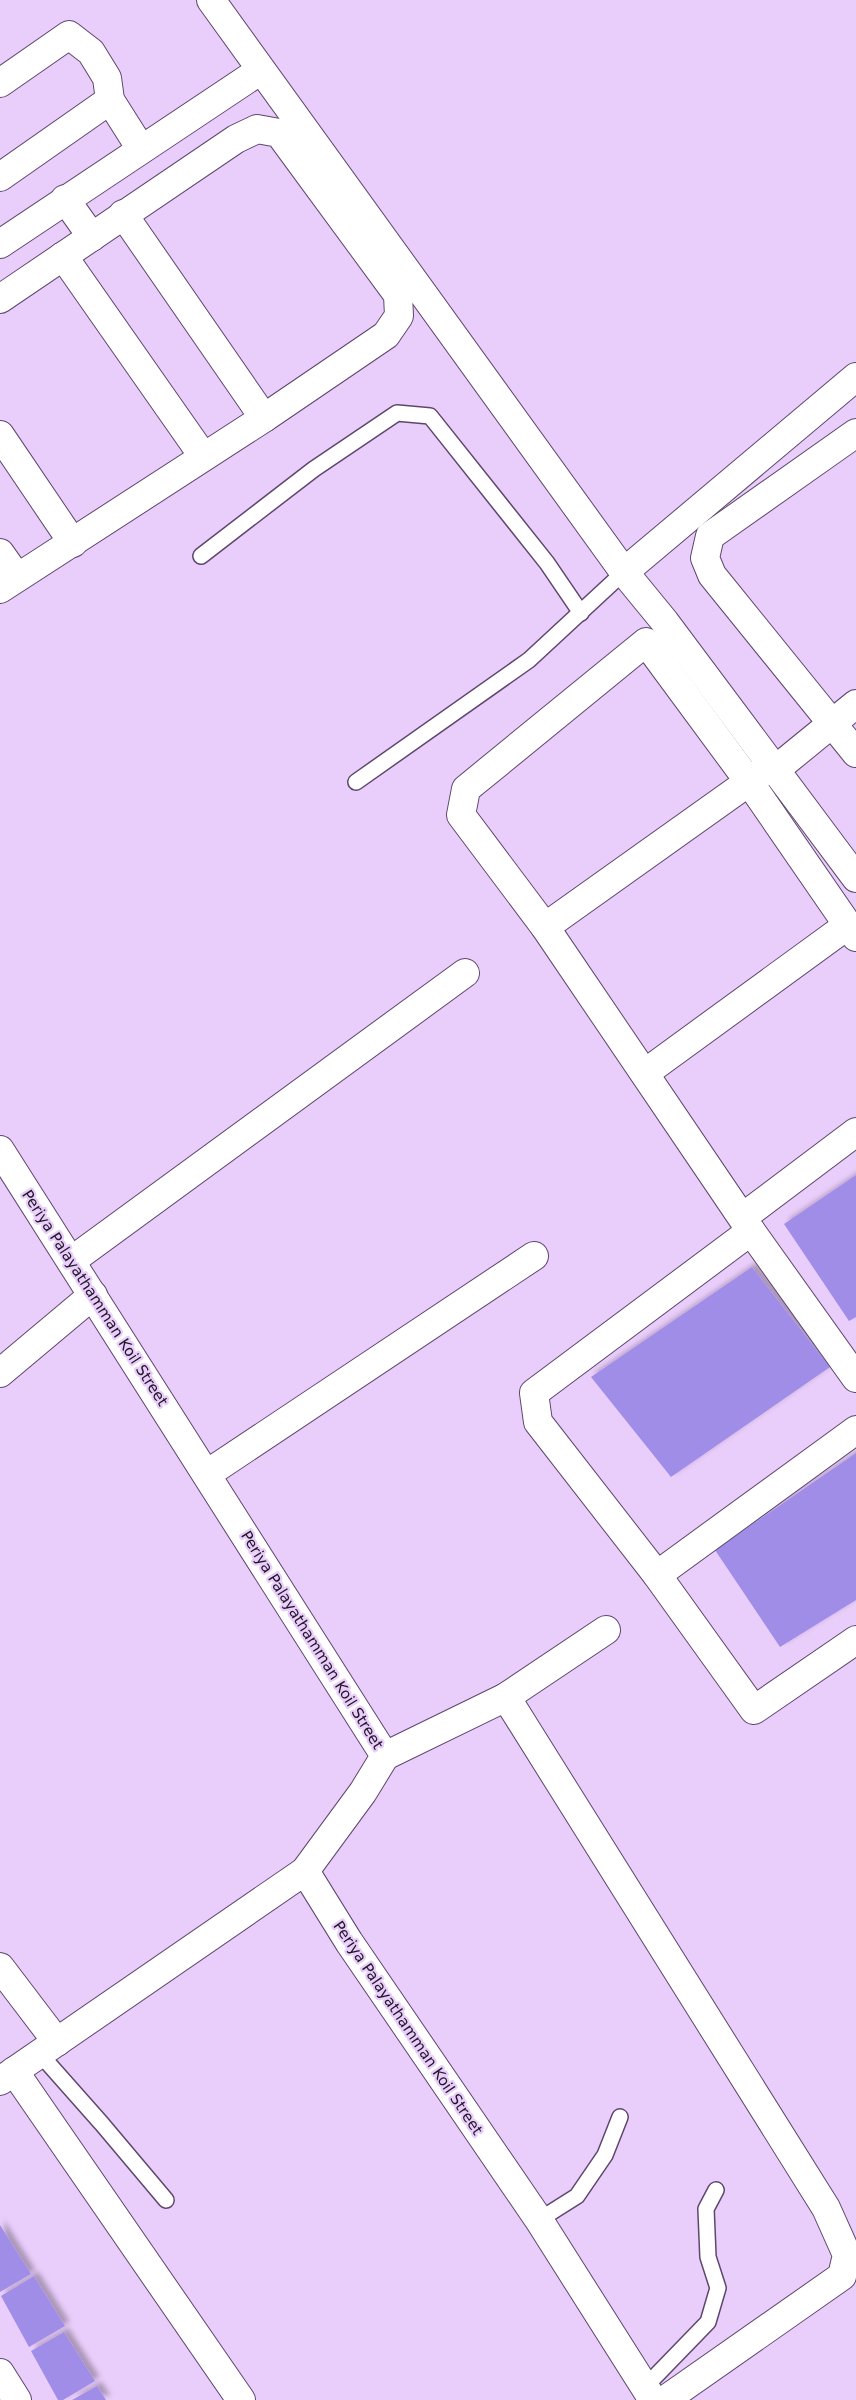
<svg xmlns="http://www.w3.org/2000/svg" width="856" height="2400" viewBox="0 0 856 2400" font-family="'DejaVu Sans',sans-serif">
<defs>
<filter id="shadow"><feDropShadow dx="4.5" dy="-4.5" stdDeviation="2.5" flood-color="#0004"/></filter>
</defs>
<rect width="100%" height="100%" fill="#e9cdfa"/>
<g fill="#a08de8" filter="url(#shadow)">
<path d="M856,1175V1317L849,1321L784,1224Z"/>
<path d="M752,1267L830,1367L671,1477L591,1377Z"/>
<path d="M856,1453V1600L780,1647L715,1550Z"/>
<path d="M0,2225L31,2274L0,2292Z"/>
<path d="M34,2276L65,2326L29,2347L1,2296Z"/>
<path d="M64,2332L95,2381L63,2400H58L31,2351Z"/>
<path d="M97,2386L106,2400H72Z"/>
</g>
<g fill="none" stroke-linecap="round" stroke-linejoin="round">
<g stroke="#5e476d" stroke-width="18">
<g id="service">
<path d="M201,556L314,469L397,413L430,416L547,563L581,613"/>
<path d="M356,782L529,660L624,572"/>
<path d="M40,2054L102,2124L166,2200"/>
<path d="M539,2220L577,2196L605,2155L620,2117"/>
<path d="M645,2387L708,2322L718,2288L708,2257L706,2209L716,2190"/>
</g>
</g>
<g stroke="#5e476d" stroke-width="30">
<g id="minor">
<path d="M211,0L624,572L665,622L856,878"/>
<path d="M0,83L69,35L91,52L107,78L110,100L141,149"/>
<path d="M0,177L110,100"/>
<path d="M65,199L92,237"/>
<path d="M123,214L264,418"/>
<path d="M0,244L261,70"/>
<path d="M63,256L203,456"/>
<path d="M0,299L236,139L257,129L279,133L398,295L399,316L386,335L264,418L0,589"/>
<path d="M856,433L710,536L705,558L712,575L856,753"/>
<path d="M0,435L73,543"/>
<path d="M0,553L17,577"/>
<path d="M624,572L856,377"/>
<path d="M775,770L856,704"/>
<path d="M545,927L764,771"/>
<path d="M856,937L750,783L646,642L466,789L461,815L545,927L751,1231L856,1378"/>
<path d="M645,1073L848,925"/>
<path d="M0,1150L385,1756L363,1792L305,1871L349,1942L539,2220L653,2400"/>
<path d="M743,1217L856,1132"/>
<path d="M751,1231L534,1393L538,1422L657,1575L754,1710L856,1640"/>
<path d="M71,1261L465,973"/>
<path d="M0,1373L93,1295"/>
<path d="M207,1474L534,1256"/>
<path d="M657,1575L856,1430"/>
<path d="M506,1697L826,2208L847,2255L842,2276L665,2400"/>
<path d="M385,1756L506,1697L606,1630"/>
<path d="M0,1967L57,2042"/>
<path d="M14,2071L241,2400"/>
<path d="M0,2081L305,1871"/>
<path d="M0,2373L17,2400"/>
</g>
</g>
<use href="#service" stroke="#fff" stroke-width="15"/>
<use href="#minor" stroke="#fff" stroke-width="28"/>
</g>
<g text-anchor="middle" dominant-baseline="central" stroke-width="4.5" stroke-linejoin="round" paint-order="stroke">
<g font-size="15" fill="#1f1525" stroke="#e9cdfa">
<text transform="translate(95 1298) rotate(57)">Periya Palayathamman Koil Street</text>
<text transform="translate(312 1640) rotate(58)">Periya Palayathamman Koil Street</text>
<text transform="translate(408 2028) rotate(56)">Periya Palayathamman Koil Street</text>
</g>
</g>
</svg>
